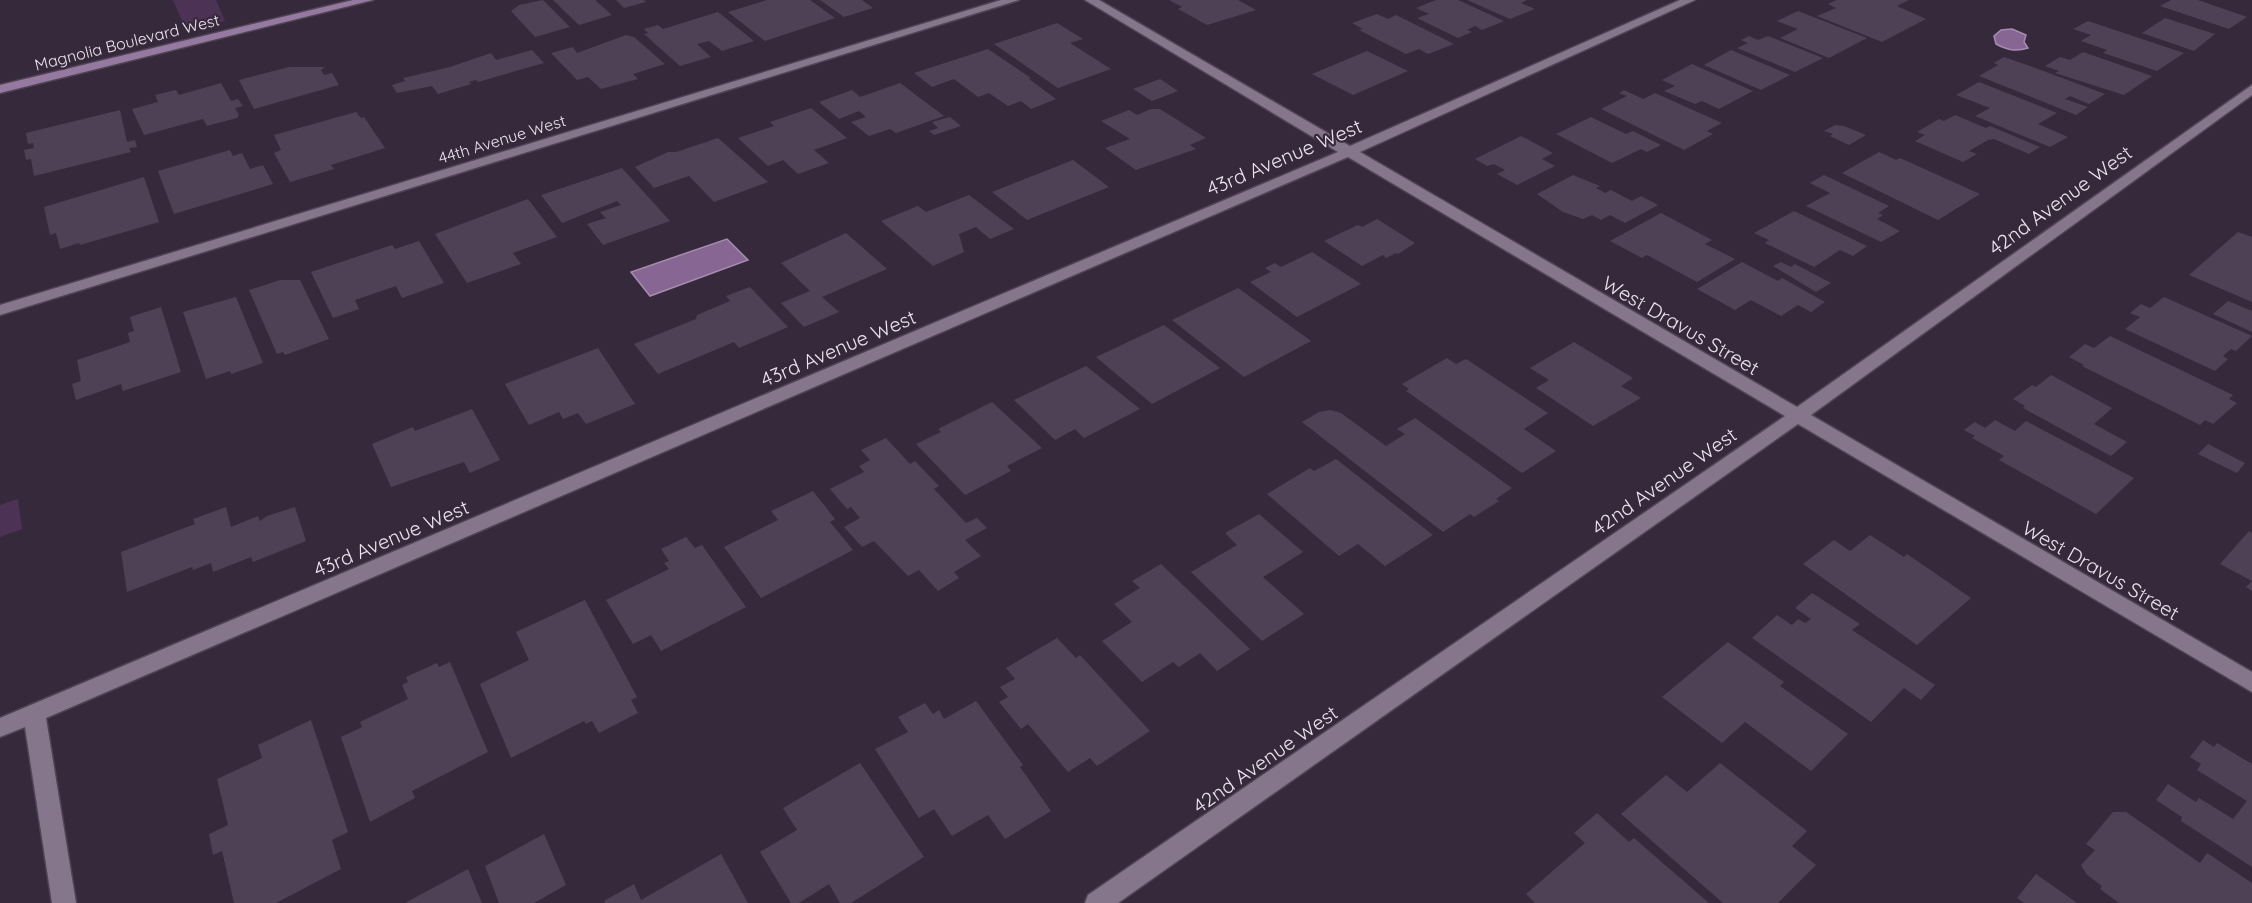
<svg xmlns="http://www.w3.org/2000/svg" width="2252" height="903" viewBox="0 0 2252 903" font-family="Quicksand,sans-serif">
<rect width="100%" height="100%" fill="#37293c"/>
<g fill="#4c3356">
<path d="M173,0H216L225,21L186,30Z"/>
<path d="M18,499L22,529L0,537V505Z"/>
</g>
<g fill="#876694" stroke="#a58caf" stroke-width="1.5">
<path d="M2012,29L2026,35L2024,42L2028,48C2016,52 2007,50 1996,44L1994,36L2001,30Z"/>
<path d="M727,239L748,260L650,296L631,272Z"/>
</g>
<g fill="#4f4155">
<path d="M543,0L570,27L535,37L511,11L519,5Z"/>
<path d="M553,0H595L612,15L579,25Z"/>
<path d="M616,0H644L646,2L624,8Z"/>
<path d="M767,0H810L835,18L765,41L728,12Z"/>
<path d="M820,0H862L873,8L844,17Z"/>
<path d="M1169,0H1238L1256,10L1207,25L1178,9L1182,7Z"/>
<path d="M1436,0H1458L1504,21L1482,30L1475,26L1467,30L1472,32L1458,38L1417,18L1429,14L1416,8Z"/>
<path d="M1467,0H1527L1521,3L1535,9L1510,19Z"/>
<path d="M1837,0H1909L1897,6L1926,19L1882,42L1817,16L1836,8L1828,4Z"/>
<path d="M2171,0H2198L2247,17L2229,29L2160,6Z"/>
<path d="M1798,11L1867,38L1829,58L1780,38L1798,29L1777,21Z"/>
<path d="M718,12L754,41L722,51L709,41L697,44L711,57L680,66L644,34L648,33L644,29L658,25L663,29Z"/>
<path d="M1377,14L1388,19L1396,15L1454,44L1428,54L1419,49L1406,54L1359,30L1363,29L1352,23Z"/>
<path d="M2165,18L2215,34L2194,51L2142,33Z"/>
<path d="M2088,21L2184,53L2157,71L2103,53L2107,50L2081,41L2091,35L2073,29Z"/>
<path d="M1057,23L1083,39L1070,43L1111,69L1058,88L994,44Z"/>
<path d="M626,35L634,37L665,64L633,74L638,79L601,89L588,77L577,80L551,53L573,47L577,53Z"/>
<path d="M1749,36L1758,40L1768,36L1823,58L1795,72L1737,48L1748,43L1741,40Z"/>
<path d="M988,49L1031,78L1029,79L1056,99L1031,109L1021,101L1008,106L989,93L978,97L954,79L932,87L914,73Z"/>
<path d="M532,50L544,63L478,82L476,80L469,82L471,84L438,94L432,86L397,93L392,85L405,81L403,78L450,67L491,53L496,60Z"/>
<path d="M1731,50L1790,75L1761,90L1704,65Z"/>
<path d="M1367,51L1408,71L1353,95L1312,74Z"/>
<path d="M2083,52L2152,76L2124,95L2055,73L2059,71L2045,66L2060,57L2070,60Z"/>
<path d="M2004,57L2030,66L2105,94L2089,104L2070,96L2065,99L2088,107L2076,115L1979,76L1998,65L1994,63Z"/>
<path d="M1692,64L1753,91L1719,109L1702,101L1695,104L1664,91L1675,86L1662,80Z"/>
<path d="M289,67H325L321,70L324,75L332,73L339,85L254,109L239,80Z"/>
<path d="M1160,79L1178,91L1152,101L1133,89Z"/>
<path d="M1979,82L2057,113L2038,124L2068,137L2050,147L1975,116L1990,108L1956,95Z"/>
<path d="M221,83L231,101L238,99L243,106L235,108L239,115L237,118L207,126L203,119L144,135L132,109L158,102L155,95L176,90L179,95Z"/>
<path d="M900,83L944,116L896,133L890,129L869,136L851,122L866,117L859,111L839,119L819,102L852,90L860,97Z"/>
<path d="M1624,90L1643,99L1655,93L1722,123L1707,131L1713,134L1684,150L1601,109L1627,96L1619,93Z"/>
<path d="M811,108L847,138L814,150L829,163L798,174L783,160L768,166L738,138L774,126L770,122Z"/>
<path d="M1151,109H1160L1206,138L1190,145L1196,149L1136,170L1105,148L1130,139L1101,121L1129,110L1137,115Z"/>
<path d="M120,110L127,142L135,140L137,147L129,148L131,152L34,176L31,159L26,160L24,150L34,148L33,143L28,144L26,133Z"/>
<path d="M356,112L361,118L364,117L385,148L331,165L334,169L290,182L274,153L281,150L274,135Z"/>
<path d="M1955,115L1986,128L1990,126L2040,147L2029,154L1994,139L1988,140L1969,151L1977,154L1963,162L1915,141L1925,135L1917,132L1939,119L1944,121Z"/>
<path d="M950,117L961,126L934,135L929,131L938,128L932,122Z"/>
<path d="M1591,117L1626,134L1633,131L1661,145L1647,152L1641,149L1612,163L1556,134Z"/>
<path d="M1835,125L1844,126L1866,135L1849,145L1830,136L1833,134L1824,131Z"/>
<path d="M1521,136L1553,153L1542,159L1555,166L1517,185L1497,174L1505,170L1494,164L1487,166L1475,159Z"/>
<path d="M718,138L768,182L714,202L689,176L654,188L635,167L668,152H676Z"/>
<path d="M230,150L233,156L242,153L250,169L263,165L273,184L174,214L158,171Z"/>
<path d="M1879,152L1896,160L1900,158L1980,194L1938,220L1842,173Z"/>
<path d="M1073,160L1109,187L1027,220L992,192Z"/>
<path d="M622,168L670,221L603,245L587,224L606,218L600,212L621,205L617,201L562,223L541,195Z"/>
<path d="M1573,175L1600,186L1596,188L1605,193L1611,190L1632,201L1641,196L1658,205L1625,223L1610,215L1601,220L1592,215L1583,219L1563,212L1537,194Z"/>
<path d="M1824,175L1889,206L1878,213L1883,215L1877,219L1900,231L1881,242L1806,206L1830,193L1810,183Z"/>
<path d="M144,177L159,222L80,245L79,243L60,249L56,233L50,235L44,207Z"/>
<path d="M969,195L1014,229L990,239L976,227L959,234L964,252L933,266L881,221L918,206L926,212Z"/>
<path d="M528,199L557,237L513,253L521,264L467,283L435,234Z"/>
<path d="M1794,211L1867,246L1853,256L1840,250L1814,267L1765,243L1769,240L1754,233Z"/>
<path d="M1661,213L1712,240L1705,244L1735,259L1697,282L1647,255L1642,258L1610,241Z"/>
<path d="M1377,219L1415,243L1398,254L1396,253L1386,258L1383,255L1362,266L1324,241L1358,225L1362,227Z"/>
<path d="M2238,232L2252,237V302L2189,275Z"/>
<path d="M846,233L887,269L822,297L839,312L804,327L781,303L810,291L781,263Z"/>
<path d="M419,241L444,283L402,298L396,286L355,300L359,309L333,318L311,272L392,245L395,249Z"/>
<path d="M1312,252L1361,284L1297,317L1250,282L1271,272L1265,268L1275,263L1281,267Z"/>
<path d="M1742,262L1778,281L1782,278L1825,302L1811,312L1798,305L1781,316L1751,300L1735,310L1697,289Z"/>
<path d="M1781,262L1791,267L1795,264L1831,283L1816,292L1773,266Z"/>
<path d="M280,280H300L329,339L285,355L283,352L277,354L249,290Z"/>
<path d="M750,287L788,327L739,348L734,342L658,374L634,344L696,319L697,315L730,301L726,296Z"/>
<path d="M1238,288L1311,341L1244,377L1172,320Z"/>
<path d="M236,297L263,363L231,374L230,371L206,379L183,312Z"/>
<path d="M2164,297L2252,336L2236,351L2231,349L2223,356L2228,359L2215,371L2125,329L2140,317L2130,313L2141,304L2150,308Z"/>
<path d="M2228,301L2252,311V332L2213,314Z"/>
<path d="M161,307L181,372L123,391L121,384L76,400L72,384L81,381L77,360L130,342L128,333L134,331L130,317Z"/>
<path d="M1164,325L1220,368L1152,404L1096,357Z"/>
<path d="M2110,336L2233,395L2229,399L2237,403L2213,424L2205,420L2200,425L2082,366L2084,365L2069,357L2085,344L2094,348Z"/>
<path d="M1574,342L1633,378L1621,386L1641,398L1593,426L1536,388L1549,380L1530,368Z"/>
<path d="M598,348L635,404L586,424L578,413L563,419L559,412L529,425L505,384Z"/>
<path d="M1447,358L1456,364L1466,359L1548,413L1524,429L1556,451L1522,473L1406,391L1409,389L1402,384Z"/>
<path d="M1086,366L1140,409L1084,438L1075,429L1055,440L1014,400Z"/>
<path d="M2051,375L2112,408L2094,424L2127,442L2111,456L2023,408L2025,406L2013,399L2032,385L2036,387Z"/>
<path d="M992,402L1042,448L1007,466L1011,471L965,495L916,444L941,432L938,429Z"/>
<path d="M472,409L500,460L470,473L464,462L391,487L372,444L413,427L415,431Z"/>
<path d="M1330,410L1341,413L1386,446L1405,434L1397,429L1415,418L1512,488L1496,499L1499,501L1474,517L1470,514L1443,532L1302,422L1319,412Z"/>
<path d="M1995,420L2015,431L2026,421L2134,478L2096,514L1999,460L2004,456L1972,438L1975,436L1964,430L1975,422L1985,428Z"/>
<path d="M886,438L910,464L915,461L939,486L934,489L966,523L977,518L987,528L965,540L981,556L954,572L959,578L938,591L919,570L908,576L874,541L862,547L844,527L860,518L851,507L847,509L830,489L864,472L859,466L870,460L861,450Z"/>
<path d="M2208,444L2245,463L2237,473L2198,454Z"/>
<path d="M1336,459L1433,535L1385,566L1358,544L1339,556L1267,494L1310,468L1314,471Z"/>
<path d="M813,491L835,519L830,522L853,550L761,598L724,547L778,520L771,511Z"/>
<path d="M226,507L231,527L258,516L260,521L267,516L295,507L306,541L253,562L251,557L213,572L211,563L193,570L192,567L127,592L121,552L195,524L193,519Z"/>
<path d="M1259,514L1303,552L1263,577L1304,614L1262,641L1191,572L1237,545L1225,533Z"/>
<path d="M2249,531L2252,533V591L2246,587L2252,581L2220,564Z"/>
<path d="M1870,535L1904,557L1907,554L1971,598L1917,645L1803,564L1834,540L1850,551Z"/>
<path d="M686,537L695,548L702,545L746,607L661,651L651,635L633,644L606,600L669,569L664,563L669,561L661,549Z"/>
<path d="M1161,564L1250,649L1217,671L1200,653L1179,667L1173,662L1142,682L1102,641L1132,622L1114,604L1140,588L1132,581Z"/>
<path d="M1812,593L1860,624L1852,630L1935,685L1921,700L1904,688L1871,722L1752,638L1777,615L1792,625L1798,619L1805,623L1811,619L1795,608Z"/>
<path d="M585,600L637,697L631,700L638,713L599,733L592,721L586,724L584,721L511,758L480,684L529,660L516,632Z"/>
<path d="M1057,638L1076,658L1080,655L1150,731L1097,766L1090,758L1068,772L1028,724L1021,729L999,702L1008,697L1000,687L1015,679L1006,668Z"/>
<path d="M1728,642L1784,682L1780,686L1848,734L1811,771L1745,722L1722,743L1662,697Z"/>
<path d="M450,662L488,752L412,791L415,798L370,822L341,737L362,727L360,722L408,699L402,685L408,682L406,677L437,663L439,667Z"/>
<path d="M976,701L1023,765L1020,767L1051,811L1005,839L988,815L952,836L934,809L919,818L875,749L908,732L898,717L925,703L933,714L939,710L944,719Z"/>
<path d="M311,720L348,832L332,840L341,869L276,903H234L222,851L213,855L209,834L228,825L217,779L262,758L258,745Z"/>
<path d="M2203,740L2214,747L2217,743L2252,764V867L2181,821L2182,817L2156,800L2168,784L2196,802L2199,798L2233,819L2247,801L2197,770L2201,764L2190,757Z"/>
<path d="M860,763L924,857L851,903H840L829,884L799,903H791L760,852L797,830L783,808Z"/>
<path d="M1720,763L1807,831L1792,846L1816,865L1778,903H1723L1621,814L1666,775L1687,792Z"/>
<path d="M2113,812H2126L2200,863L2207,853L2252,883V903H2119L2100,889L2102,886L2087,875L2081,865L2095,850L2086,844Z"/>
<path d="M1597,813L1629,842L1634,838L1709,903H1535L1526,894L1585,843L1574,833Z"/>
<path d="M544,834L566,885L534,903H499L485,866Z"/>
<path d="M721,854L748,903H605L604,901L634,884L641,900Z"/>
<path d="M468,869L482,903H405Z"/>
<path d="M2036,874L2077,903H2024L2017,898Z"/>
</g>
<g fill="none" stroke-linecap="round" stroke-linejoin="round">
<g stroke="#4f4454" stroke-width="3">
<g id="street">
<path d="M1001,0H1019L0,315V305Z"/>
<path d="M1085,0H1099L1350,146L1680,0H1695L1360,152L1797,407L2252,85V95L1811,415L2252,672V692L1798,424L1118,903H1085L1088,895L1785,416L1348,157L46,718L76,903H52L25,727L0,737V718L1338,152Z"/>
</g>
</g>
<g stroke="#4f4454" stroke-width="3">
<path id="secondary" d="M353,0H373L0,93V85Z"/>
</g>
<use href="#street" fill="#86768c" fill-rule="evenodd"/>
<use href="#secondary" fill="#9579a0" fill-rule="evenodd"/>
</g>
<g text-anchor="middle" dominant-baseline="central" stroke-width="4.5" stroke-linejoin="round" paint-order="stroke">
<g font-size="16" fill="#ece3ef" stroke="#37293c">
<text transform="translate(127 42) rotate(-14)">Magnolia Boulevard West</text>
<text transform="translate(502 139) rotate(-17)">44th Avenue West</text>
</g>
<g font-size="20" fill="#ece3ef" stroke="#37293c">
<text transform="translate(1284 157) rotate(-23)">43rd Avenue West</text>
<text transform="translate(2060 200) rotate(-36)">42nd Avenue West</text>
<text transform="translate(1681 325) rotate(30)">West Dravus Street</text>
<text transform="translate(838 348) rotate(-23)">43rd Avenue West</text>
<text transform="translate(1664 481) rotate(-35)">42nd Avenue West</text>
<text transform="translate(391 538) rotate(-23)">43rd Avenue West</text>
<text transform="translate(2101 570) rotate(30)">West Dravus Street</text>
<text transform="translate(1265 759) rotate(-35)">42nd Avenue West</text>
</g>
</g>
</svg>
